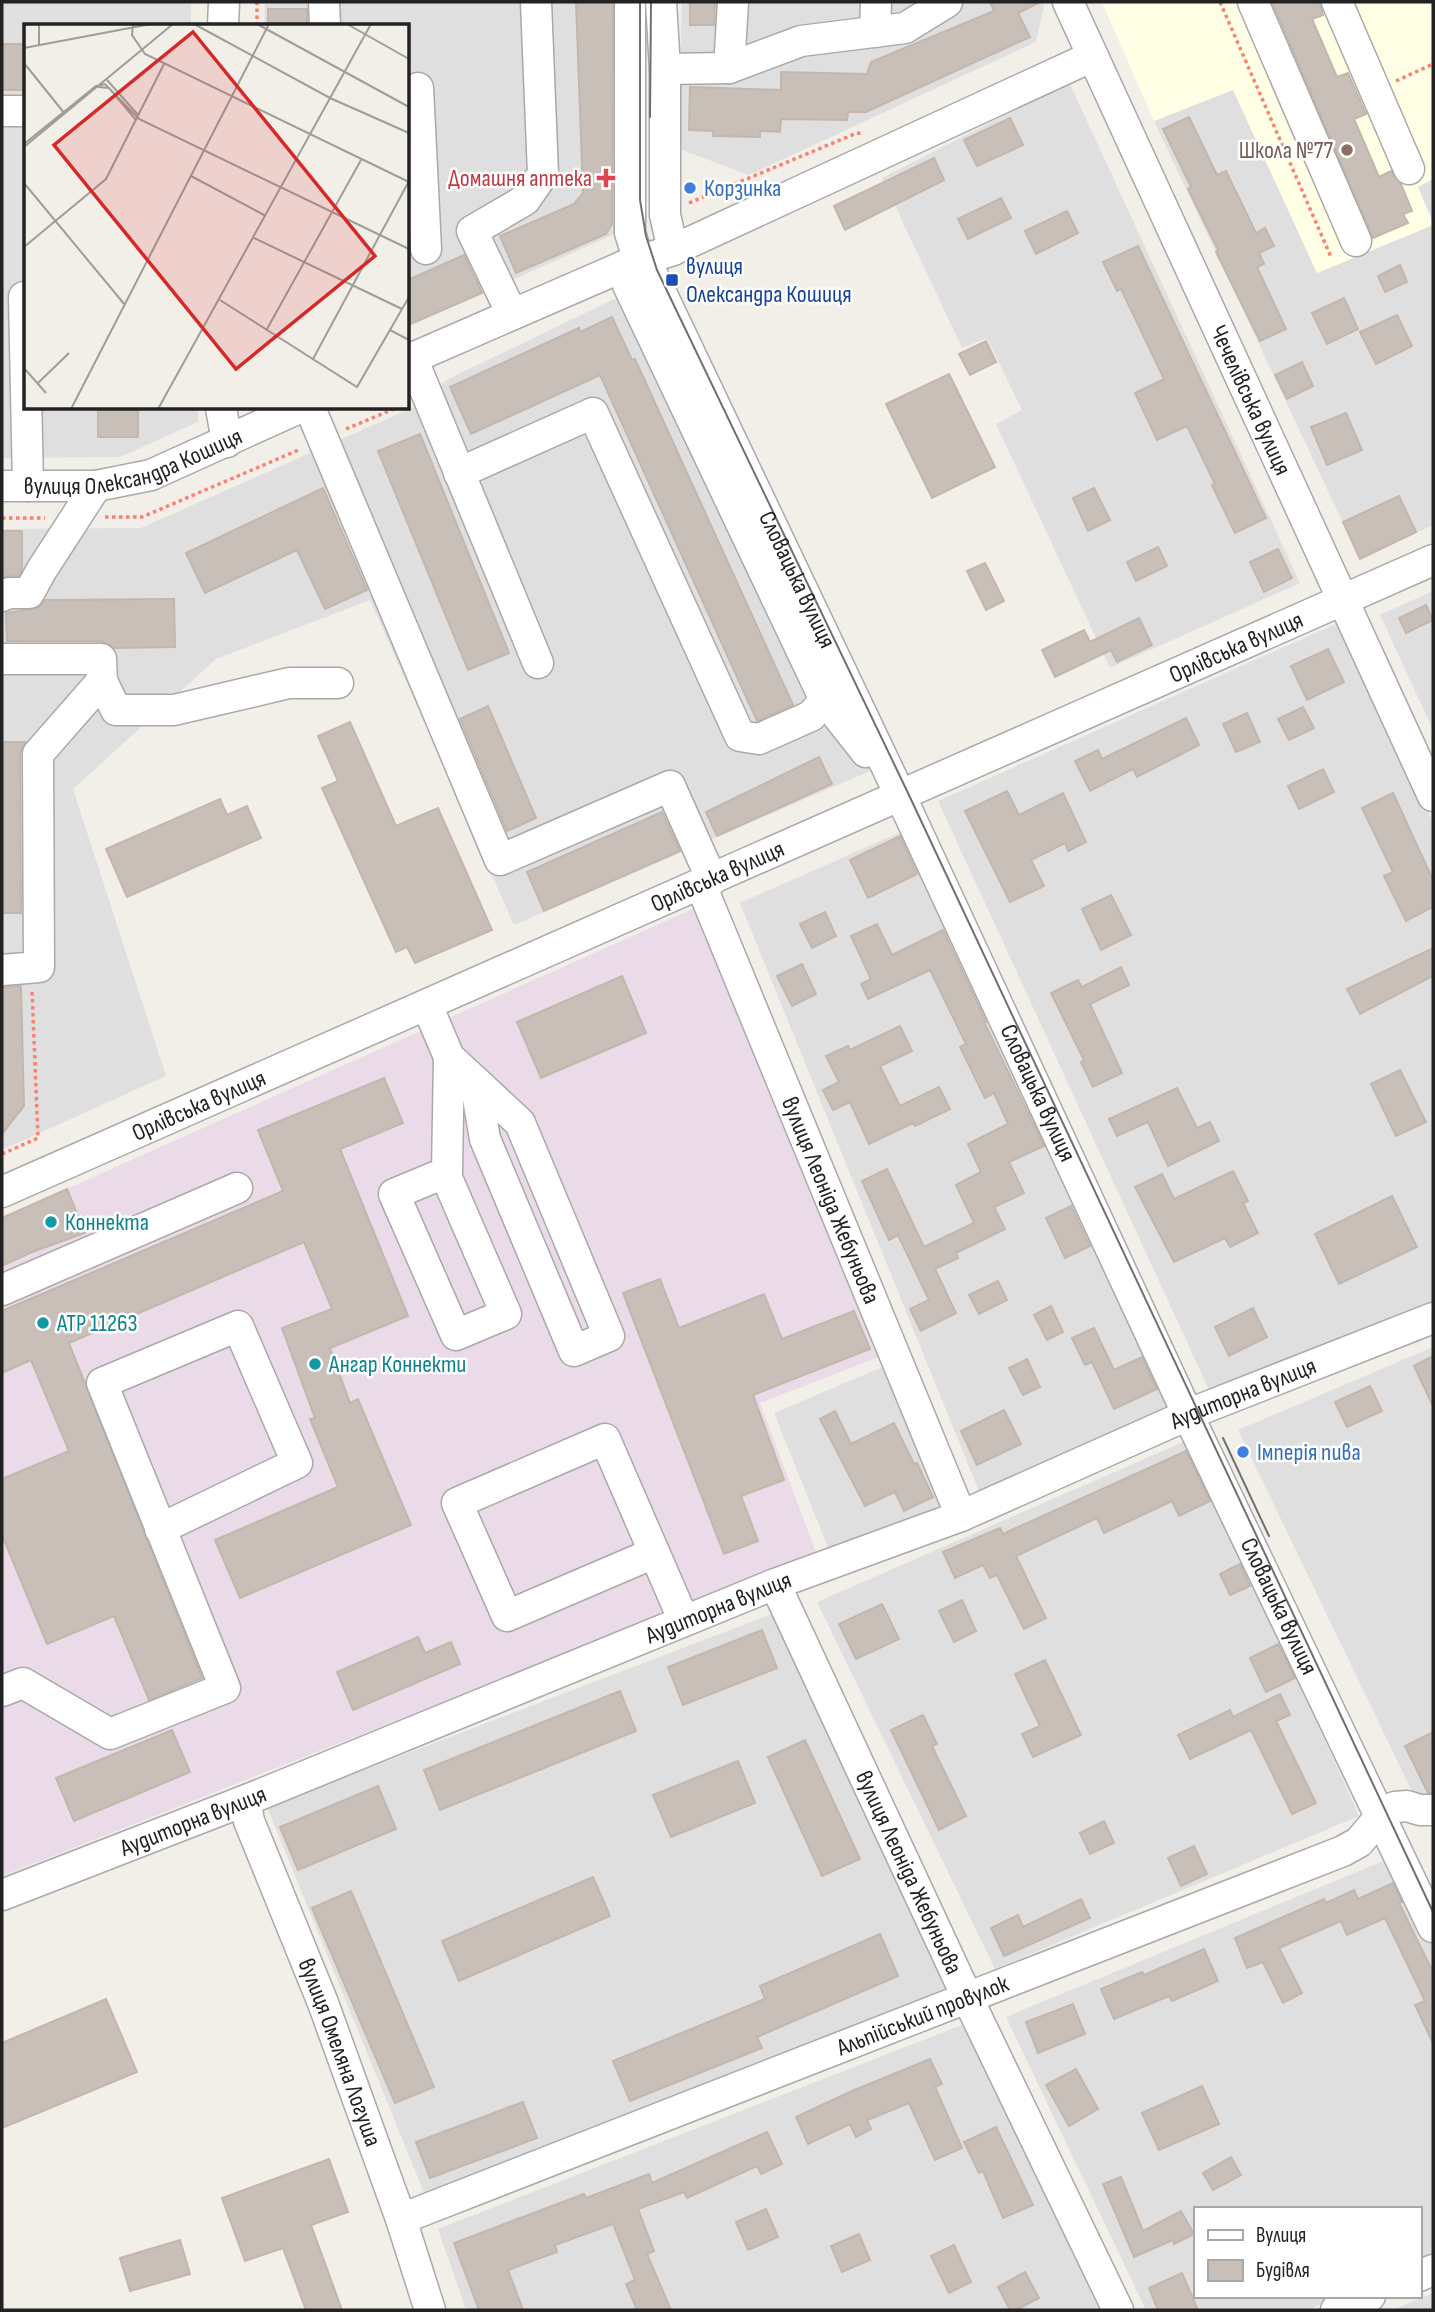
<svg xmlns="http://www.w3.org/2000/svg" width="1435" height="2312" viewBox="0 0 1435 2312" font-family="'Sofia Sans Condensed',sans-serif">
<rect width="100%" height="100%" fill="#f2efe9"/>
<g fill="#e0dfdf">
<path d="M2,2H191V26H26V408H198V422L120,457L2,458Z"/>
<path d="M265,2H618L621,231L408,327V26H264Z"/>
<path d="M682,2H1042L1044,6L1036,42L749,175L677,148Z"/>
<path d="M1069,82L1300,583L1110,668L996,424L1022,410L987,338L962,348L882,178Z"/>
<path d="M1233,89L1317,273L1433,225V525L1360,559L1154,121Z"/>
<path d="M1433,179V221L1417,186Z"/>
<path d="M637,288L870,771L514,925L370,600L216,659L73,789L166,1076L2,1150V529L141,528L423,403L446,380Z"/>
<path d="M1433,591V730L1380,615Z"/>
<path d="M1338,623L1433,822V1303L1210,1392L938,801Z"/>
<path d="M905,830L1179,1409L979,1491L740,903Z"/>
<path d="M1433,1347V1793L1416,1800L1238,1430Z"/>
<path d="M885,1366L949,1508L830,1552L774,1413Z"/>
<path d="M1190,1439L1359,1816L995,1969L817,1602Z"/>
<path d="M777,1612L947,1989L425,2195L267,1807Z"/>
<path d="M1393,1857L1433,1943V2257L1419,2263V2209H1195V2296H1340L1307,2310H1146L1006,2017Z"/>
<path d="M962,2025L1110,2310H466L438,2229Z"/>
<path d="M1433,2293V2310H1393Z"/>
</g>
<path fill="#ebdbe8" d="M697,907L884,1355L760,1403L817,1555L2,1876V1218Z"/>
<path fill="#ffffe5" d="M1102,2H1433V179L1418,187L1433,225L1317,273L1233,90L1154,121Z"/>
<g fill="#c7bfb8" stroke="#c4b6ab" stroke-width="2">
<path d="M576,2H613L612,224L606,234L516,273L500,236L574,204L583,193Z"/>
<path d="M690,2H715L714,25H690Z"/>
<path d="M990,2H1040L1018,13L1030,37L866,112H848L847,120L781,119L780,132L760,131V137L713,136V131L689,130L690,87L781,90V72L867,74L871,62L994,11Z"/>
<path d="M1272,2H1320L1323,15L1312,19L1337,77L1348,73L1366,114L1354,119L1379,177L1391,171L1401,184L1412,211L1403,214L1408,223L1373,238Z"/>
<rect x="268" y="9" width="39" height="17"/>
<rect x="2" y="44" width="24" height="46"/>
<path d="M1189,117L1217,175L1226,171L1256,233L1265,228L1274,246L1259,253L1264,264L1257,267L1286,329L1260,341L1216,252L1218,250L1188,189L1191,187L1163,129Z"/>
<path d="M1010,118L1023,145L977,166L964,140Z"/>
<path d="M934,158L944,180L845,230L834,206Z"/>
<path d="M1001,198L1011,218L968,239L958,219Z"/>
<path d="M1067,211L1078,233L1036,254L1025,231Z"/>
<path d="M1138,246L1266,518L1235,533L1212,485L1215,484L1187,426L1157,440L1135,393L1164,379L1121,289L1117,291L1103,262Z"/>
<path d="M464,255L482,293L408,325V280Z"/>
<path d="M1400,265L1407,282L1385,292L1378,276Z"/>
<path d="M1344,298L1358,329L1327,344L1312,313Z"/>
<path d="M1397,315L1412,346L1376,364L1360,332Z"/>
<path d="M612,317L632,360L635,359L793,705L757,721L600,375L471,434L450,387L579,328L580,332Z"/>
<path d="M986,341L996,362L970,375L959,354Z"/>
<path d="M1302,362L1313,386L1287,399L1275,375Z"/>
<path d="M949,374L995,467L932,498L886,404Z"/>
<rect x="98" y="408" width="40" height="29"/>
<path d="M1346,413L1362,450L1327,465L1311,427Z"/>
<path d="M420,434L509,653L468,670L378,451Z"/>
<path d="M323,488L367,590L325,609L297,550L205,593L186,553Z"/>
<path d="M1094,488L1110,520L1088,531L1073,498Z"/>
<path d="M1399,496L1416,532L1360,559L1343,522Z"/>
<path d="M2,531H22V569L19,576L2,577Z"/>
<path d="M1158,547L1167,566L1136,581L1127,562Z"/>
<path d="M1278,549L1292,578L1264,592L1250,562Z"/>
<path d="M985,563L1004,601L986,610L967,571Z"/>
<path d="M174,599L175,647L114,648L101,641H7L6,613L37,608L45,600Z"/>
<path d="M1426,605L1433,620L1406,633L1399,618Z"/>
<path d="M1139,618L1152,645L1117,662L1111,650L1055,677L1042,650L1084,630L1090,642Z"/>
<path d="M1328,649L1344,682L1307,700L1291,666Z"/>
<path d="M488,706L536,818L507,831L460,719Z"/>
<path d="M1303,707L1314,728L1289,740L1278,719Z"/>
<path d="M1247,713L1260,742L1236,752L1223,724Z"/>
<path d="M1186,718L1199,745L1137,777L1133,769L1090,791L1075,761L1098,750L1102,759Z"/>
<path d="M350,722L396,826L438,808L492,930L415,963L407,947L396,952L322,788L338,781L318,736Z"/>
<path d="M2,742H25L20,754L21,913H2Z"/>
<path d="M819,757L832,784L717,836L706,812Z"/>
<path d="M1323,769L1334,792L1299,809L1288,786Z"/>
<path d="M1007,791L1019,815L1063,793L1086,842L1068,851L1065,843L1031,860L1044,886L1010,902L965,811Z"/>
<path d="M1393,793L1433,880V907L1406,921L1384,876L1393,872L1362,808Z"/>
<path d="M220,799L227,815L247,806L261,838L127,897L106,849Z"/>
<path d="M662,812L680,851L544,911L527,872Z"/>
<path d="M900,836L917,874L868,898L850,860Z"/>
<path d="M1111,895L1131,935L1101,950L1082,909Z"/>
<path d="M825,912L836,936L812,948L800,924Z"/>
<path d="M877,924L892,955L943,930L986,1022H984L1044,1146L1009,1162L1024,1193L994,1207L1005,1229L956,1253L958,1258L935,1269L956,1313L921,1331L910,1309L929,1300L898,1235L889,1240L862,1181L887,1169L924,1247L974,1223L956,1185L981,1172L968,1144L1008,1124L994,1093L985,1098L960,1047L966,1044L930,970L868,999L861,984L871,979L851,936Z"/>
<path d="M1433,948V976L1360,1014L1347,989Z"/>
<path d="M802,964L816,994L792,1006L777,976Z"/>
<path d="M1121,967L1129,985L1090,1004L1122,1073L1093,1087L1081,1062L1084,1060L1051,993L1078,980L1082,987Z"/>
<path d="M622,976L646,1033L541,1078L517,1022Z"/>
<path d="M21,986L24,1106L2,1134V987Z"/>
<path d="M900,1026L912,1051L880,1066L900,1106L939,1087L950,1109L915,1126L913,1123L869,1144L850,1102L833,1110L823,1090L839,1082L826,1056L848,1046L850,1050Z"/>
<path d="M1400,1070L1426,1122L1396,1136L1371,1084Z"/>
<path d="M384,1078L403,1123L340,1149L408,1316L330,1348L350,1403L358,1399L411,1525L240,1598L215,1540L338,1487L310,1419L315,1418L282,1328L332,1309L304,1242L69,1343L202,1678L149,1700L114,1616L47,1644L2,1535V1479L69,1451L31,1360L2,1373V1311L283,1191L258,1130Z"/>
<path d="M1177,1088L1197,1128L1210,1122L1219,1141L1168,1166L1148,1122L1117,1136L1109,1119Z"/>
<path d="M1233,1171L1248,1201L1243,1203L1258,1233L1230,1247L1225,1238L1174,1262L1135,1187L1162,1174L1174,1199Z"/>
<path d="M67,1189L85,1233L32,1252L2,1266V1218Z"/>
<path d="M1392,1196L1417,1247L1339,1284L1315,1234Z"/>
<path d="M1071,1206L1090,1246L1065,1258L1046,1218Z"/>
<path d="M660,1279L679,1328L764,1294L782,1339L854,1311L870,1349L753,1395L784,1480L741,1496L758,1541L724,1554L623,1293Z"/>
<path d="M998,1281L1007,1300L979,1314L969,1295Z"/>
<path d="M1051,1306L1063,1332L1047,1340L1034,1315Z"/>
<path d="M1253,1308L1267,1337L1229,1356L1215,1327Z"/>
<path d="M1094,1328L1114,1370L1142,1357L1157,1389L1114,1409L1092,1362L1085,1365L1072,1338Z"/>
<path d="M1433,1356V1406L1414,1366Z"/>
<path d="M1027,1359L1040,1387L1023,1395L1009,1368Z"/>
<path d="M1370,1386L1382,1411L1347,1427L1335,1402Z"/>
<path d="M1004,1410L1021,1444L977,1465L961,1431Z"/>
<path d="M835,1411L851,1444L894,1423L914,1464L917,1463L933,1497L904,1511L895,1492L865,1506L820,1419Z"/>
<path d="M1186,1451L1210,1501L1179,1516L1172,1501L1104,1533L1097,1518L1016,1556L1046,1618L1024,1629L997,1575L990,1578L983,1565L955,1578L943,1552L1000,1528L1003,1534Z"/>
<path d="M1240,1564L1250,1586L1230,1595L1220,1574Z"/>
<path d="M962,1600L976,1631L954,1642L939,1611Z"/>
<path d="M882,1604L899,1639L856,1659L839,1624Z"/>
<path d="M762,1630L777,1668L683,1705L668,1667Z"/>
<path d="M418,1637L425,1653L451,1642L460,1664L353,1710L337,1672Z"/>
<path d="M1278,1644L1295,1678L1266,1692L1250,1658Z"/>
<path d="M1045,1660L1081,1735L1033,1757L1022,1734L1040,1726L1015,1674Z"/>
<path d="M620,1691L636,1731L440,1810L424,1770Z"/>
<path d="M1280,1694L1290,1715L1276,1721L1316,1803L1292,1814L1251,1730L1190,1759L1178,1735L1230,1710L1233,1717Z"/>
<path d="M923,1715L937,1744L932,1746L966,1816L939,1830L891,1730Z"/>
<path d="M172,1730L190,1772L74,1821L56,1778Z"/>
<path d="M1433,1732V1793H1428L1405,1746Z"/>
<path d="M805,1740L860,1859L822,1876L768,1757Z"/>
<path d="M738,1761L755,1803L671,1837L653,1795Z"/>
<path d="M378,1786L396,1829L298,1870L280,1827Z"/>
<path d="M1104,1821L1114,1843L1090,1854L1080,1833Z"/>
<path d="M1194,1846L1207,1874L1181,1886L1168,1858Z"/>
<path d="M593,1877L610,1916L459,1981L442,1941Z"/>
<path d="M1393,1883L1402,1902L1399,1903L1433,1972V2043L1415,2005L1425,2001L1385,1918L1347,1935L1341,1921L1279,1948L1302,1993L1283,2003L1263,1962L1247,1968L1235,1938L1324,1899L1326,1903L1354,1890L1358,1899Z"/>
<path d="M351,1891L434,2087L395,2103L312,1908Z"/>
<path d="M1081,1899L1090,1918L1004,1956L991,1928L1018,1915L1023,1927Z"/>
<path d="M880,1934L898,1976L757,2037L762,2048L630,2101L613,2061L765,1999L760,1986Z"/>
<path d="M1204,1949L1218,1981L1172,2001L1169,1996L1114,2019L1101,1989L1142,1972L1144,1975Z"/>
<path d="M106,1999L137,2072L2,2128V2043Z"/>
<path d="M1073,2004L1085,2034L1038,2053L1026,2022Z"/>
<path d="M930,2059L942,2084L935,2087L962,2148L935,2160L909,2103L867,2120L871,2129L856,2137L850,2124L808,2144L796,2117L852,2091Z"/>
<path d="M1076,2069L1098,2109L1069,2126L1046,2085Z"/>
<path d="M1202,2086L1219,2124L1159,2150L1142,2113Z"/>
<path d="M523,2102L537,2138L430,2178L416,2142Z"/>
<path d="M996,2127L1033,2205L1003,2218L983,2171L979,2173L964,2142Z"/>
<path d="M767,2132L782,2164L761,2174L757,2166L687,2198L684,2192L638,2209L654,2251L647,2254L671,2310H637L626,2284L635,2280L613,2224L555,2245L557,2252L508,2270L523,2310H479L454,2243L584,2194L586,2198L649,2174L652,2183Z"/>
<path d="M1231,2157L1241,2175L1213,2190L1203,2173Z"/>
<path d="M329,2159L348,2212L311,2225L342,2310H306L283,2248L245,2261L222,2198Z"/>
<path d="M1121,2177L1143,2231L1181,2211L1194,2234L1174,2244L1173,2240L1134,2257L1103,2184Z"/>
<path d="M766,2209L778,2237L748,2250L736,2222Z"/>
<path d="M859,2234L870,2260L842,2272L831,2246Z"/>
<path d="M180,2240L190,2274L130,2291L120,2258Z"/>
<path d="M954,2245L971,2282L949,2293L931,2256Z"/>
<path d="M1025,2272L1039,2298L1016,2310H1010L998,2287Z"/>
<path d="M1182,2273L1198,2310H1158L1149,2288Z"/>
</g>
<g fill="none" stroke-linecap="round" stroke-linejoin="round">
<g stroke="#a9a9a9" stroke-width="33">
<g id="minor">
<path d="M324,2L325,26"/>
<path d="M630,2V233L639,261"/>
<path d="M661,2L665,69V215L673,250"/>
<path id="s1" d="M1068,2L1433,796"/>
<path d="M1253,2L1356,241"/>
<path d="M1337,2L1409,169"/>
<path d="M223,26L224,2"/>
<path d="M875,32L876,2"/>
<path d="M729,68L733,2"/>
<path d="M665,69L729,68L801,41L905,28L947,2"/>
<path d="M418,88L426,249"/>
<path d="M2,111H26"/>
<path id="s2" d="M645,259L901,797L1188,1415L1433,1927"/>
<path d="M624,266L628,285L825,700L866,752"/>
<path d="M24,297L28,486"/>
<path d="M512,314L472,231L525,200L543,174L536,2"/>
<path d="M412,358L538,663"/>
<path d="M408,360L624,266L673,250L1093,56"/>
<path d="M221,408L227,442"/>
<path d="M310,408L500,860L670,786L712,880"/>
<path d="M459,473L593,413L740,736L759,739L811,716L825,700"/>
<path id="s3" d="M2,486H96L151,475L299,408"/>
<path d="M2,596L9,593H29L41,571L96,486"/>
<path d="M2,659H101L102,681L38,754L39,967L2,970"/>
<path d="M102,681L116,710H174L289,683H338"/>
<path id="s4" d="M701,885L961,1516"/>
<path d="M427,1005L449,1057L475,1081L485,1139L574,1351L609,1336L520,1123L475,1081"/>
<path d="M447,1172L394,1194L456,1335L506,1314L447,1178V1172L449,1057"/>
<path id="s5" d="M2,1192L1433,560"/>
<path d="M2,1290L237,1188"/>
<path d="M654,1553L507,1616L457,1503L605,1439L684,1621"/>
<path id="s6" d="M775,1584L968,1999L1118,2310"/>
<path d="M2,1691L23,1683L110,1734L225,1688L102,1383L238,1326L297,1463L160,1529"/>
<path id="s7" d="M249,1799L247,1809L249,1821L323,2003L401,2219L430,2310"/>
<path id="s8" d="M2,1895L249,1799L775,1584L961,1516L1199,1410L1433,1318"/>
<path id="s9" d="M401,2219L1343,1851L1359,1842L1385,1811L1395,1807L1407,1806L1420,1810H1433"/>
<path d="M1419,2276L1433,2270"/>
<path d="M1336,2310L1370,2296"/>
</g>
</g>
<g stroke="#fa8072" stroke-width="3.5" stroke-dasharray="3.5 3.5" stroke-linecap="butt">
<path d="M1220,2L1331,257"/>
<path d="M257,26V2"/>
<path d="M1396,81L1433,64"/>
<path d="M689,203L857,133L863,134"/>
<path d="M346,429L396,408"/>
<path d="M105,517H142L301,449"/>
<path d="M2,518H45"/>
<path d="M2,1154L38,1138L32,990"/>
</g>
<use href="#minor" stroke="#fff" stroke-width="30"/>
<g stroke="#707070" stroke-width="2">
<path d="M640,2V200L646,236L657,270L908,793L1433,1912"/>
<path d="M650,117L651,2"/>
<path d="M1223,1438L1269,1536"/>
</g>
</g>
<circle fill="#8d6e63" stroke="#fff" stroke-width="2.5" cx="1347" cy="150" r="7"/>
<path fill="#e0444e" stroke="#fff" stroke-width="2.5" d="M602.5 167.5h7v7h7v7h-7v7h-7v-7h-7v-7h7z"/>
<g fill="#3f7fe0" stroke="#fff" stroke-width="2.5">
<circle cx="690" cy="188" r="7"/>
<circle cx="1243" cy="1452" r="7"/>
</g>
<rect fill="#1a4fb4" stroke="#fff" stroke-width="2.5" x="665" y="273" width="14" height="14" rx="3.5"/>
<g fill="#0f9aa8" stroke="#fff" stroke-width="2.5">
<circle cx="51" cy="1222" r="7"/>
<circle cx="43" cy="1323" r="7"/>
<circle cx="315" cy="1364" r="7"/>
</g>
<g text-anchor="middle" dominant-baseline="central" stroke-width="5" stroke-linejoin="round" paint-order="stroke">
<g font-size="24" fill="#785e54" stroke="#fff" text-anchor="end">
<text x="1333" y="150">Школа №77</text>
</g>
<g font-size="24" fill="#be3a42" stroke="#fff" text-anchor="end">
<text x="592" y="178">Домашня аптека</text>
</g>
<g font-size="24" fill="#366cbe" stroke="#fff" text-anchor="start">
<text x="704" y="188">Корзинка</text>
<text x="1257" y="1452">Імперія пива</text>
</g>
<g font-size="24" fill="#164399" stroke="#fff" text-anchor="start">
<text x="686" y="266">вулиця<tspan x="686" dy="28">Олександра Кошиця</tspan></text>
</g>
<g font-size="24" fill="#222" stroke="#fff">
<text stroke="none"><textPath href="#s1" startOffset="438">Чечелівська вулиця</textPath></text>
<text stroke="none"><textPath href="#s3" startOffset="135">вулиця Олександра Кошиця</textPath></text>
<text stroke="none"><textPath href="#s2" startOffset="355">Словацька вулиця</textPath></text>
<text stroke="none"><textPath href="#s5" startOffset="1349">Орлівська вулиця</textPath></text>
<text stroke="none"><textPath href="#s5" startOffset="782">Орлівська вулиця</textPath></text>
<text stroke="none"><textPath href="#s2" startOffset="922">Словацька вулиця</textPath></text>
<text stroke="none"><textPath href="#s5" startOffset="215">Орлівська вулиця</textPath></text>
<text stroke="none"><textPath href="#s4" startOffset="341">вулиця Леоніда Жебуньова</textPath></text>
<text stroke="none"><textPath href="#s8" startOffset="1339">Аудиторна вулиця</textPath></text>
<text stroke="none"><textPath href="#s2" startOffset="1489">Словацька вулиця</textPath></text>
<text stroke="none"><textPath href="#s8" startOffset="772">Аудиторна вулиця</textPath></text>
<text stroke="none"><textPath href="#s8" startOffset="205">Аудиторна вулиця</textPath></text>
<text stroke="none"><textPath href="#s6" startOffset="318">вулиця Леоніда Жебуньова</textPath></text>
<text stroke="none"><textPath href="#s9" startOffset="560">Альпійський провулок</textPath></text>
<text stroke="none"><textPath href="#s7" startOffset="271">вулиця Омеляна Логуша</textPath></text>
</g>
<g font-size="24" fill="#0d838f" stroke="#fff" text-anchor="start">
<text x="65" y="1222">Коннекта</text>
<text x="57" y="1323">ATP 11263</text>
<text x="329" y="1364">Ангар Коннекти</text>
</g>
</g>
<g transform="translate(24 24)">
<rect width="385" height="385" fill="#f2efe9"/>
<path fill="none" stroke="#9f9d99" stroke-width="2" d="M15,0V22M109,0L108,11L121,30L385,158M170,0L306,74L385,109M233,0L385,83M323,0L385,35M0,24L127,0M0,39L41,90M83,56L115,92M74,63L85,64L112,96M0,120L72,62L81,60L115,95L385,225M0,123L149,0M167,152L242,192M0,159L101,281M230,214L378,285M0,223L82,155L140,40M196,276L333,363L385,273M243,305L337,136M366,306L385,316M289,335L385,157M0,344L22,369M13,360L45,329M47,385L245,0M134,385L347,0"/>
<path fill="#d62828" fill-opacity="0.15" stroke="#d62828" stroke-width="3.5" d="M169,8L351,232L212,345L30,121Z"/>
<rect width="385" height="385" fill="none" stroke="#222" stroke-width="3.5"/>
</g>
<rect width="1435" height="2312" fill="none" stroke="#222222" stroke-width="7"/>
<rect x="1194" y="2207" width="228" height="91" fill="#ffffff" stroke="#a7a7a7" stroke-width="2"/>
<rect x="1208" y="2230" width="35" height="10" fill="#ffffff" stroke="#a7a7a7" stroke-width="2"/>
<text x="1256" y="2242" font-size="21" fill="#222222">Вулиця</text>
<rect x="1208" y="2260" width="35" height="21" fill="#c7bfb8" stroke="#a7a7a7" stroke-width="2"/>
<text x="1256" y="2277" font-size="21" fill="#222222">Будівля</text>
</svg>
